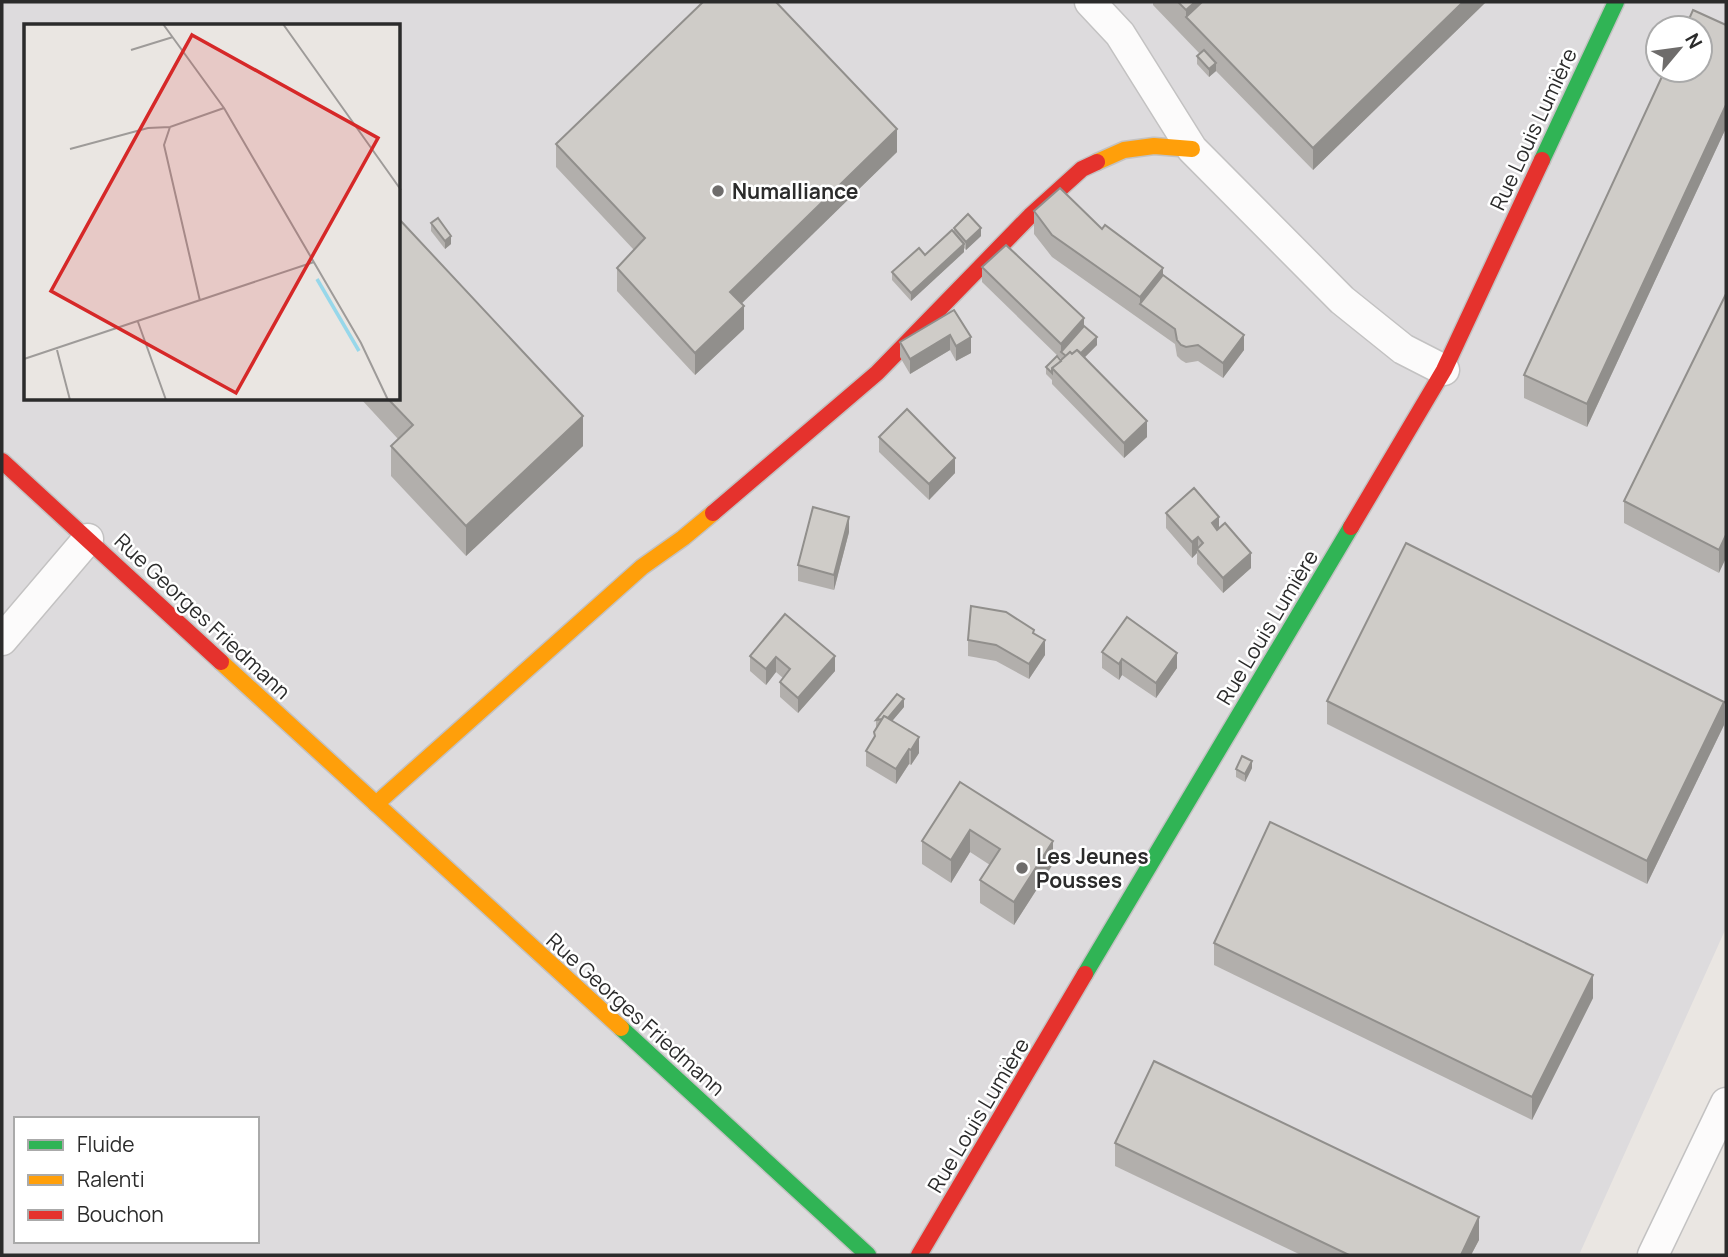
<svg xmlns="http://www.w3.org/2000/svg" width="1728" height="1257" viewBox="0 0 1728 1257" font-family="Manrope,sans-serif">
<rect width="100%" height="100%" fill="#eae6e2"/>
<path fill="#dddbdd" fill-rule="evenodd" d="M2,2H1726V928L1579,1255H2ZM26,26H399V399H26ZM1658,28H1700V70H1658ZM16,1119H257V1241H16Z"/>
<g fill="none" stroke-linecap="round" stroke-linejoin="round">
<g stroke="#c3c2c2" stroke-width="33">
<g id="street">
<path d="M1090,2L1120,34L1192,149L1342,300L1403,349L1444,370"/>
<path d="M2,640L88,539"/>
<path d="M1653,1255L1726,1103"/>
</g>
</g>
<g stroke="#c3c2c2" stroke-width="19">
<g id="fast">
<path d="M1542,160L1616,2"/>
<path d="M1085,974L1351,527"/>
<path d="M621,1028L868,1255"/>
</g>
</g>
<g stroke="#c3c2c2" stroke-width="19">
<g id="slow">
<path d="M1097,162L1124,150L1154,146L1192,149"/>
<path d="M221,662L621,1028"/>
<path d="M376,804L642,567L683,538L713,513"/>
</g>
</g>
<g stroke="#c3c2c2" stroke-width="19">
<g id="jam">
<path d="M2,461L221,662"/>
<path d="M713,513L877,373L1030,216L1082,169L1097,162"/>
<path d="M1351,527L1444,370L1542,160"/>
<path d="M919,1255L1085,974"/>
</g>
</g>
<use href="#street" stroke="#fcfbfb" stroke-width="30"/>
<use href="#fast" stroke="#30b455" stroke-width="16"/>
<use href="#slow" stroke="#ff9f0a" stroke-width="16"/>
<use href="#jam" stroke="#e5322d" stroke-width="16"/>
</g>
<g fill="#b2afac">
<path d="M1153,2H1486L1313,170L1216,71L1209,77L1197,64V56L1200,54L1153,5Z"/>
<path d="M1726,25V128L1587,427L1524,398V375Z"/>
<path d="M556,144L897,152L741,303L744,329L695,375L617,291V268L634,250L556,167Z"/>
<path d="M1034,211L1102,229L1163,275L1244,350L1223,378L1198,361L1186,363L1181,360L1177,356L1175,344L1052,257L1034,234Z"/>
<path d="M431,223L451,244L445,249L431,231Z"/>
<path d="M954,228L981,236L966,250L964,248V252L911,301L892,280V272L925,255L954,232Z"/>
<path d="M982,267L1084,326L1097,345L1085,357L1147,437L1124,458L1052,384V380L1046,374V367L1062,360L982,282Z"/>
<path d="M1726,294L1719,573L1624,523V501Z"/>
<path d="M954,310L971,353L956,361L950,350L910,374L900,357V342Z"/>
<path d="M361,399H399L583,446L466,556L391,476V446L398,439Z"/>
<path d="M879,437L955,473L929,500L879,452Z"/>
<path d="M1166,513L1219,528L1251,568L1223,593L1197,564V553L1192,558L1166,528Z"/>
<path d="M849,532L834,590L798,581V565Z"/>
<path d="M785,614L835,671L798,713L780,697V682L783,678L776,672L766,685L750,671V656Z"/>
<path d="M1034,633L1045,655L1029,679L996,661L968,656V640Z"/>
<path d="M1102,652L1177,668L1156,698L1122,675L1119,680L1102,668Z"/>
<path d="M1327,701L1724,725L1647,884L1327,724Z"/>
<path d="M904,707L892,721L919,753L911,765L909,764L896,784L866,766V751L874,738V732L876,728V720Z"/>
<path d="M1252,768L1245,782L1236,777V769Z"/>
<path d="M960,782L1053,864L1014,925L980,903V880L990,865L970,852L951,883L922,864V841Z"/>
<path d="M1214,943L1593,998L1532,1120L1214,965Z"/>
<path d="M1115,1143L1479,1240L1471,1255H1301L1115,1166Z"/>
</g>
<g fill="#918f8c">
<path d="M1195,2H1225L1186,17V10Z"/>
<path d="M1463,2H1486L1313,170V148Z"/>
<path d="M1216,63V71L1209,77V69Z"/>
<path d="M1726,105V128L1587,427V404Z"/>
<path d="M897,129V152L730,315V292Z"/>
<path d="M981,228V236L966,250V242Z"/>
<path d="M451,236V244L445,249V241Z"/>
<path d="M964,244V252L911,301V293Z"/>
<path d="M1163,268V291L1140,304V297Z"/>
<path d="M744,306V329L695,375V353Z"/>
<path d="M1084,318V333L1061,352V344Z"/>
<path d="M950,335V350L910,374V359Z"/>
<path d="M1244,335V350L1223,378V363Z"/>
<path d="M971,337V353L956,361V346Z"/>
<path d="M1097,337V345L1072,370V362Z"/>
<path d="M583,416V446L466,556V526Z"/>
<path d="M1147,421V437L1124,458V443Z"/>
<path d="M955,458V473L929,500V484Z"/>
<path d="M849,517V532L834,590V575Z"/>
<path d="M1219,517V532L1212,523Z"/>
<path d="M1726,535V558L1719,573V550Z"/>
<path d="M1198,537V550L1197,549V553L1192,558V542Z"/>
<path d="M1251,553V568L1223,593V578Z"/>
<path d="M1045,640V655L1029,679V664Z"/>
<path d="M1177,653V668L1156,698V683Z"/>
<path d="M835,656V671L798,713V698Z"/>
<path d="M776,657V672L766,685V669Z"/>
<path d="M1122,659V675L1119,680V664Z"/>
<path d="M904,699V707L888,726V718Z"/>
<path d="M1724,702V725L1647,884V861Z"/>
<path d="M919,737V753L911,765V750Z"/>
<path d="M909,749V764L896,784V769Z"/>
<path d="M1252,761V768L1245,782V774Z"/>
<path d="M970,830V852L951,883V860Z"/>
<path d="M1053,841V864L1014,925V902Z"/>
<path d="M1593,975V998L1532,1120V1097Z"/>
<path d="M1479,1217V1240L1471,1255H1461Z"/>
</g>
<g fill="#cfccc8" stroke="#918f8c" stroke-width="2">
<path d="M703,2H776L897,129L730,292L744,306L695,353L617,268L645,238L556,144Z"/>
<path d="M1178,2H1195L1186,10Z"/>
<path d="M1202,2H1463L1313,148L1186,17Z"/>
<path d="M1693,10L1726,25V105L1587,404L1524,375L1665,70H1700V28H1685Z"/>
<path d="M1204,50L1216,63L1209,69L1197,56Z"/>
<path d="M1060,188L1102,229L1105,225L1163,268L1140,297L1052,235L1034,211Z"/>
<path d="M968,214L981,228L966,242L954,228Z"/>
<path d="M438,218L451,236L445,241L431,223Z"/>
<path d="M399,219L583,416L466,526L391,446L413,425L388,399H399Z"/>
<path d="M952,230L964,244L911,293L892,272L919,248L925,255Z"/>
<path d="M1006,245L1084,318L1061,344L982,267Z"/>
<path d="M1163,275L1244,335L1223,363L1198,345L1186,347L1181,345L1177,340L1175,329L1140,304Z"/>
<path d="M1726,294V535L1719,550L1624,501Z"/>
<path d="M954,310L971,337L956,346L950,335L910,359L900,342Z"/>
<path d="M1084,326L1097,337L1081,353L1077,350L1072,354L1070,352L1066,356L1061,352Z"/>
<path d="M1077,350L1147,421L1124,443L1052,368L1070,352L1072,354Z"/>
<path d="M1057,356L1061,361L1052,368V373L1046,367Z"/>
<path d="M907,409L955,458L929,484L879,437Z"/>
<path d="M1194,488L1219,517L1212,523L1217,530L1225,523L1251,553L1223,578L1197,549L1203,543L1198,537L1192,542L1166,513Z"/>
<path d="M813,507L849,517L834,575L798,565Z"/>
<path d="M1406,543L1724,702L1647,861L1327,701Z"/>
<path d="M971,606L1006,612L1034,630L1033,633L1045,640L1029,664L996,645L968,640Z"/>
<path d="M785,614L835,656L798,698L780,682L790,669L776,657L766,669L750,656Z"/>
<path d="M1127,617L1177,653L1156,683L1122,659L1119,664L1102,652Z"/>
<path d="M897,694L904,699L888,718L884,716L882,719L876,720Z"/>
<path d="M884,716L919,737L911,750L909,749L896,769L866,751L875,736L874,732Z"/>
<path d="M1242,756L1252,761L1245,774L1236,769Z"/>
<path d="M960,782L1053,841L1014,902L980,880L1000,849L970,830L951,860L922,841Z"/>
<path d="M1270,822L1593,975L1532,1097L1214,943Z"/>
<path d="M1154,1061L1479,1217L1461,1255H1349L1115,1143Z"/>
</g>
<g fill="#6e6c6b" stroke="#fff" stroke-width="2.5">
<circle cx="718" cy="191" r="7"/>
<circle cx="1022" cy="868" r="7"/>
</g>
<g text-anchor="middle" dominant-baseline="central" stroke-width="5" stroke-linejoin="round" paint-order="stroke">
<g font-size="21" fill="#2b2b2b" stroke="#fff">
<text transform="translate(1533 129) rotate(-65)">Rue Louis Lumière</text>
<text transform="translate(203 616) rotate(43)">Rue Georges Friedmann</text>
<text transform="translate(1267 627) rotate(-59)">Rue Louis Lumière</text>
<text transform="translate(636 1014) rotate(42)">Rue Georges Friedmann</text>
<text transform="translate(978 1115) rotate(-59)">Rue Louis Lumière</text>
</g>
<g font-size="21" font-weight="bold" fill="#2b2b2b" stroke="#fff" text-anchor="start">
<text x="732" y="191">Numalliance</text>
<text x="1036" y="856">Les Jeunes<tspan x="1036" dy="24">Pousses</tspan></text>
</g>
</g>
<g transform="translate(24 24)">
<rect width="376" height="376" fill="#eae6e2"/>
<path fill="none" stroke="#97d7ea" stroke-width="3.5" d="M293,255L335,327"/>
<path fill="none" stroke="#9e9b99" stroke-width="2" d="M139,0L200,84L337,319L364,376M259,0L377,166M107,26L149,13M146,103L140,121L176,277M46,125L124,104L146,103L200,84M114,298L142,376M33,326L46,376M0,335L290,238"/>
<path fill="#d62828" fill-opacity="0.15" stroke="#d62828" stroke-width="3.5" d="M168,11L354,114L212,369L27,267Z"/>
<rect width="376" height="376" fill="none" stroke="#2b2b2b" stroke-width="3.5"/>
</g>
<rect width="1728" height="1257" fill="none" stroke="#2b2b2b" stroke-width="7"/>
<rect x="14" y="1117" width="245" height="126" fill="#ffffff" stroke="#aaaaaa" stroke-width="2"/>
<rect x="28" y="1140" width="35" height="10" fill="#30b455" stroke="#aaaaaa" stroke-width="2"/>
<text x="77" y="1152" font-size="21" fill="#2b2b2b">Fluide</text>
<rect x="28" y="1175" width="35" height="10" fill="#ff9f0a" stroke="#aaaaaa" stroke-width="2"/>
<text x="77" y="1187" font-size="21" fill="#2b2b2b">Ralenti</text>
<rect x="28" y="1210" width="35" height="10" fill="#e5322d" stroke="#aaaaaa" stroke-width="2"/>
<text x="77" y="1222" font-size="21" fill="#2b2b2b">Bouchon</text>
<g transform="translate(1679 49) rotate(61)"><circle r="33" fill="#ffffff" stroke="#aaaaaa" stroke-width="2"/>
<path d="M0-5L12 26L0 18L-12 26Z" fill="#6e6c6b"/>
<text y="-10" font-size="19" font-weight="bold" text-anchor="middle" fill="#2b2b2b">N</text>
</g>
</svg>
